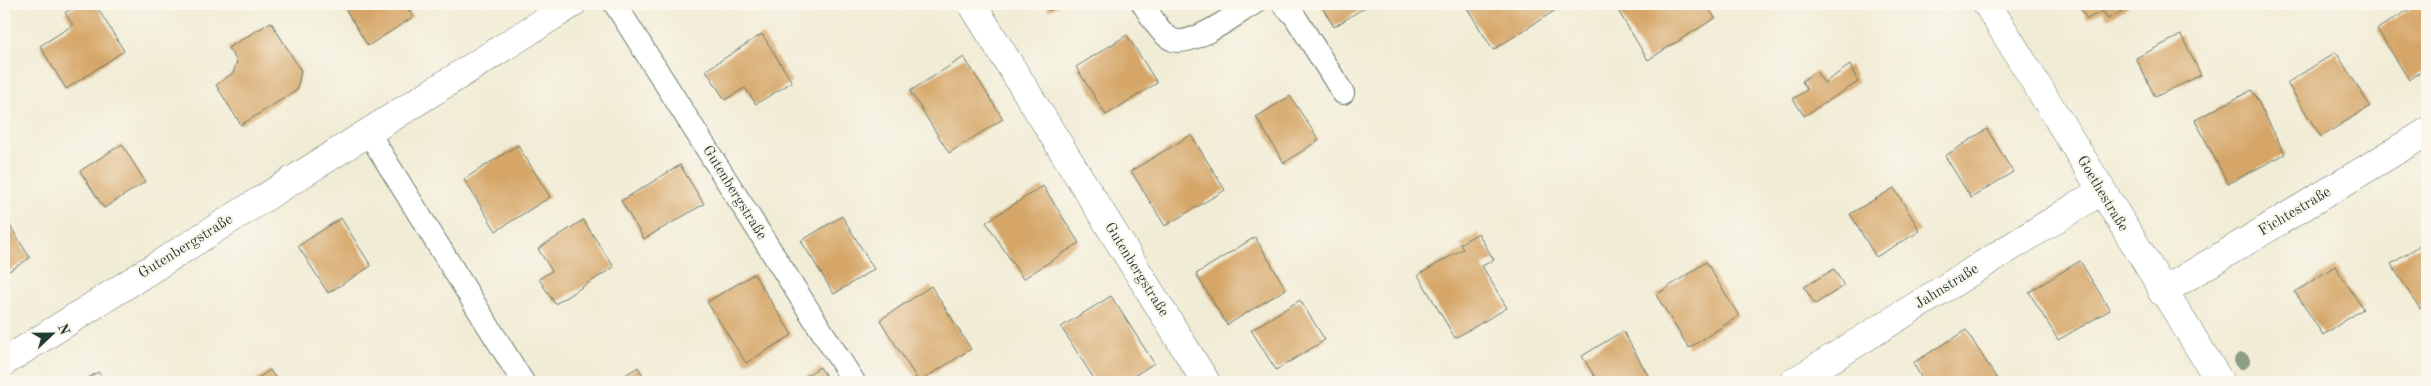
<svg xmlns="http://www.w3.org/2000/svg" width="2431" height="386" viewBox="0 0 2431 386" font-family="'Old Standard TT',serif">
<rect width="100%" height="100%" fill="#fbf7ec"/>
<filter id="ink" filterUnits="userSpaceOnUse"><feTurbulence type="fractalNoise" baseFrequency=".02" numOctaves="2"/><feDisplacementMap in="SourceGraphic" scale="10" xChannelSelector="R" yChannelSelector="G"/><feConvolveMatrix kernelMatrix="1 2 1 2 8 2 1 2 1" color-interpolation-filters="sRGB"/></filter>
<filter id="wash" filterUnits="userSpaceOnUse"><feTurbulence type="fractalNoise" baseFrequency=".0096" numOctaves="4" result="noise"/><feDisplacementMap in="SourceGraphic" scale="20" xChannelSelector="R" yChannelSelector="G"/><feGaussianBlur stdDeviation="1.12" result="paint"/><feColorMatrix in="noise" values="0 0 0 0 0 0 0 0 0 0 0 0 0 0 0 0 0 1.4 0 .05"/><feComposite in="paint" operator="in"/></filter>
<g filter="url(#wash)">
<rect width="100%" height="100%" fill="#f1ecd5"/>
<g id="blocks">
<g fill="#d5a667">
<path d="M79,4H95L124,51L66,89L40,46L73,25L65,13Z"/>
<path d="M349,4H405L413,17L368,46L344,7Z"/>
<path d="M1045,4H1061L1049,11Z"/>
<path d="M1320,4H1370L1334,27Z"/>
<path d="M1473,4H1565L1493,50L1467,8Z"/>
<path d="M1614,4H1706L1715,18L1648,60Z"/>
<path d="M2078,4H2127L2129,7L2108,19L2103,11L2087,19Z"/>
<path d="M2418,4H2427V68L2409,80L2377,29Z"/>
<path d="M271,22L301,71L297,90L241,125L216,85L233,73L237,61L228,48Z"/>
<path d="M762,34L792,82L756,104L745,88L725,100L706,70Z"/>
<path d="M1127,35L1157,83L1106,115L1076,67Z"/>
<path d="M2181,35L2201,75L2155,97L2136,58Z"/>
<path d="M2336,52L2370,106L2321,137L2287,83Z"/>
<path d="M964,57L1003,119L949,153L910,91Z"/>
<path d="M1850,65L1858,82L1804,116L1793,99L1807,90L1802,81L1816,71L1824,83Z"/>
<path d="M2252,90L2285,154L2228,184L2195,120Z"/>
<path d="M1290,96L1319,140L1284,163L1256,117Z"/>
<path d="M1987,129L2013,172L1971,198L1945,156Z"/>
<path d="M1191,135L1225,190L1165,226L1131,171Z"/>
<path d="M122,144L145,182L104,208L80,171Z"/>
<path d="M518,145L550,197L496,231L464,179Z"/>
<path d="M680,165L704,204L644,239L621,201Z"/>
<path d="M1043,186L1079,243L1023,279L986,222Z"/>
<path d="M1894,188L1920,231L1876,257L1850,214Z"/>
<path d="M4,216L30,258L4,274Z"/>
<path d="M842,216L874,269L834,294L801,241Z"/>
<path d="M341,218L371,266L328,293L298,246Z"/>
<path d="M583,220L614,267L555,304L539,279L552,271L538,249Z"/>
<path d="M1478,233L1494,260L1482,266L1507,308L1455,338L1418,275L1463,249L1460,244Z"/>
<path d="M1255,237L1286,289L1227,325L1196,274Z"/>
<path d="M2427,241V304L2420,309L2391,264Z"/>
<path d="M2080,261L2110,310L2058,340L2029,292Z"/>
<path d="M1706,262L1739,316L1689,348L1656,295Z"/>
<path d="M2335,266L2363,309L2323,335L2295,292Z"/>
<path d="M1834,269L1844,286L1815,304L1804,287Z"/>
<path d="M754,274L792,335L746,363L707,302Z"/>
<path d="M931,286L971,349L919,382L880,320Z"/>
<path d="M1111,296L1154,363L1125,382H1096L1061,327Z"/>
<path d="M1300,300L1325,340L1276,370L1251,330Z"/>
<path d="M1966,330L1999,382H1924L1913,363Z"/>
<path d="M1623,331L1649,377L1640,382H1598L1582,356Z"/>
<path d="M638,367L647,382H614Z"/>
<path d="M820,367L830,382H796Z"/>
<path d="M270,370L278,382H252Z"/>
<path d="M98,372L105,382H82Z"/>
</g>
</g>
</g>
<g filter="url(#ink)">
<use href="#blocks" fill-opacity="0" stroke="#687a6c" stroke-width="1"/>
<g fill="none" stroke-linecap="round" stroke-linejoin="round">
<g stroke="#687a6c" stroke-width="24">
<g id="lane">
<path d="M615,4L854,382"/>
<path d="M1143,4C1151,15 1159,34 1173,40C1193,47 1236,14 1253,4"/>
<path d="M1283,4L1294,15L1343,93"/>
<path d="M368,132L523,382"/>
</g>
</g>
<g stroke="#687a6c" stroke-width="29">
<g id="street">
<path d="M972,4L1206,382"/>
<path d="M2162,292L2427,132"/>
<path d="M4,362L572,4"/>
<path d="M1794,382L2101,191"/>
</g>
</g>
<g stroke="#687a6c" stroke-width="29">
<path id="secondary" d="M1987,4L2220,382"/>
</g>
<use href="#lane" stroke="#fff" stroke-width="22"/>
<use href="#street" stroke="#fff" stroke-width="28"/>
<use href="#secondary" stroke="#fff" stroke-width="28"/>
</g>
<circle fill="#8d9e85" cx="2242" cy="361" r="8"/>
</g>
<g text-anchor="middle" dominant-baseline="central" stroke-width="4.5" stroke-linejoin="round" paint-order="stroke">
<g font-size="15" fill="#1f3d34" stroke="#fbf7ec">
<text transform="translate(734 193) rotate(58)">Gutenbergstraße</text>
<text transform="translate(2102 194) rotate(59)">Goethestraße</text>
<text transform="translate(2295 212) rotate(-31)">Fichtestraße</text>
<text transform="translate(186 247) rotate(-32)">Gutenbergstraße</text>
<text transform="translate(1136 270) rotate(58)">Gutenbergstraße</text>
<text transform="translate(1947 287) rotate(-32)">Jahnstraße</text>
</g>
</g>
<rect width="2431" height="386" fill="none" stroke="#fbf7ec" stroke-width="20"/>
<g transform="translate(52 334) rotate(68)" stroke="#fbf7ec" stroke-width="4" paint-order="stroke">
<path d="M0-4L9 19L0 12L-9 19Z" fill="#1f3d34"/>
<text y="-8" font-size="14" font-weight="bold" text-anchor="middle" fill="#1f3d34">N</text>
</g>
</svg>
